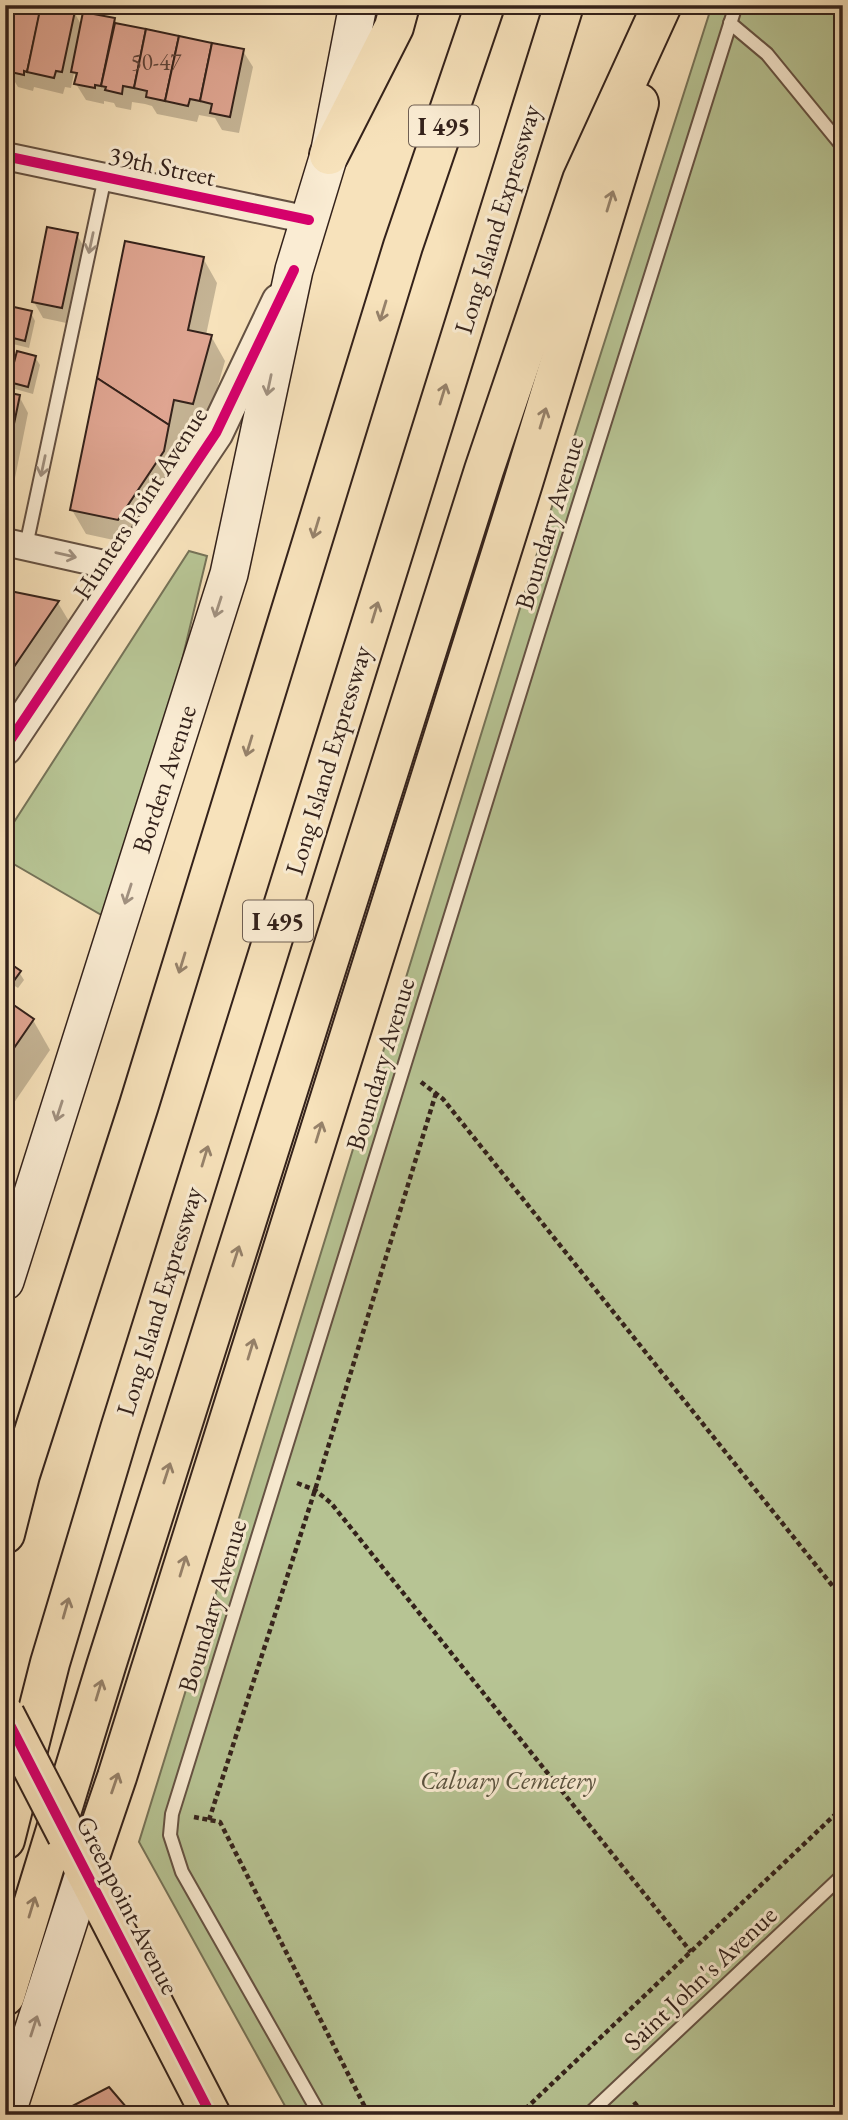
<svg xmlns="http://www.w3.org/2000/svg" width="848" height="2120" viewBox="0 0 848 2120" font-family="'EB Garamond',serif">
<rect width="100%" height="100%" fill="#f7e2bb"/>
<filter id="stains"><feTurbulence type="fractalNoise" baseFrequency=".00286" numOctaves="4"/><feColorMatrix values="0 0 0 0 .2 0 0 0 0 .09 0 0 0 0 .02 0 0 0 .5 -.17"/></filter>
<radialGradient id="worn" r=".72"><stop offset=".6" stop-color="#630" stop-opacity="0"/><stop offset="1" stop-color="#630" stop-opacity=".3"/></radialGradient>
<g fill="#b7c494" stroke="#767358" stroke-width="2">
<path d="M712,5H843V2115H290L139,1842L534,563Z"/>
<path d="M189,551L207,556L154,777L110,920L5,859V836Z"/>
</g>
<g fill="#0003">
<path d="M5,5L74,12L82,26L114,19L118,25L243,51L253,67L239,133L222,130L215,118L199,115L197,122L157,114L152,106L145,104L132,102L131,110L116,107L114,103L104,101V104L86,100L76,84L77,79L74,73L71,88L65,87L63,94L34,87L33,91L18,87L12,77L5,75Z"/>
<path d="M5,222L13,236L5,274Z"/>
<path d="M77,235L87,252L71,324L43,318L34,302Z"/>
<path d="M203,258L217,283L206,335L211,336L225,361L206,427L187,423L177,476L132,544L86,534L72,510Z"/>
<path d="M5,307L31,313L35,321L29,348L5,342Z"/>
<path d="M35,357L40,365L33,394L15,389L11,381Z"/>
<path d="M5,394L19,396L28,413L9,508H5Z"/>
<path d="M5,592L58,603L76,633L5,736Z"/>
<path d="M5,963L19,972L24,980L18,988L5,980Z"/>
<path d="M5,1001L33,1020L50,1050L5,1116Z"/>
<path d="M5,1158L12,1169L5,1179Z"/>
</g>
<g fill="#dfa591" stroke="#34221b" stroke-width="2">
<path d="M7,5L41,8L27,72L24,71V75L6,71L8,62L5,61Z"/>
<path d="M41,5L75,11L62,72L56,71L54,78L27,72Z"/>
<path d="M83,12L115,18L101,86L95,85V88L74,84L77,73L71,72Z"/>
<path d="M115,23L146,29L134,88L123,86L122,94L105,90L106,87L101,86Z"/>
<path d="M146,29L179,36L165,101L146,97L147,91L134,88Z"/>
<path d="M179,36L212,43L200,101L190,99L188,106L165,101Z"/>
<path d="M212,43L244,49L230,117L210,113L212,104L200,101Z"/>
<path d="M47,227L78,233L62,308L32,302Z"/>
<path d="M125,241L204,257L188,330L212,335L193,404L174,400L169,425L97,378Z"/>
<path d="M5,305L32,311L25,341L5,336Z"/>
<path d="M17,351L36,356L28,387L9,382Z"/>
<path d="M97,378L169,425L164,451L118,520L70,510Z"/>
<path d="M5,392L20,395L5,467Z"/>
<path d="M5,590L59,601L5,680Z"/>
<path d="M5,960L21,971L13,982L5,976Z"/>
<path d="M5,999L34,1019L5,1061Z"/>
<path d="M109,2087L133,2115H55L57,2114Z"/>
</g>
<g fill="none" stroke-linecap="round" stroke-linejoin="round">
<g stroke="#655243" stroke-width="16">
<g id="service">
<path d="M730,23L767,54L843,147"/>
<path d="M26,546L105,177"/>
<path d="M320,2115L182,1872L170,1835L172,1814L540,628L736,5"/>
<path d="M588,2115L843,1875"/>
</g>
</g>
<g stroke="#655243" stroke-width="30">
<g id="minor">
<path d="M5,156L309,220"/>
<path d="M5,542L126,569"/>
</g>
</g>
<g stroke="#655243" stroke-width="37">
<path id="tertiary" d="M5,748L216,433L279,301"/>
</g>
<g stroke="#34221b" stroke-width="40">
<g id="secondary">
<path d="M5,1281L229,574L294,270L329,155L358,5"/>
<path d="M6,2115L85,1871"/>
</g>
</g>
<g stroke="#34221b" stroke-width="42">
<path id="primary" d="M69,1840L211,2115"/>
</g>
<g stroke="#34221b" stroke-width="42">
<g id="motorway">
<path d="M329,155L394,27L400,5"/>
<path d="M5,1534L20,1475L139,1105L403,246L485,5"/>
<path d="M5,1840L50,1663L120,1429L564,5"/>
<path d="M85,1871L117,1777L523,483L639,103"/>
<path d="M5,1996L106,1666L484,470L582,180L662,5"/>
</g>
</g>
<g stroke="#34221b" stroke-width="4.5" stroke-dasharray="5 3.5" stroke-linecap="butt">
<path d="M421,1082L443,1099L843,1599"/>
<path d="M297,1483L315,1490L331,1503L691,1952"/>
<path d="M194,1817L220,1822L369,2115"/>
<path d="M209,1820L315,1490L436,1093"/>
<path d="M634,2102L644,2115"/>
<path d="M519,2115L843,1807"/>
</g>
<use href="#service" stroke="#faecd3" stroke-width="12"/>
<use href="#minor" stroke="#faecd3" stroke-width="26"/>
<use href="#tertiary" stroke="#faecd3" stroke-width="33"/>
<use href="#secondary" stroke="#faecd3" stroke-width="37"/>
<use href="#primary" stroke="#f7e2bb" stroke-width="38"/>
<use href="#motorway" stroke="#f7e2bb" stroke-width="38"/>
<g stroke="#34221b" stroke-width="42" stroke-linecap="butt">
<path id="primary-bridge" d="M5,1715L67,1835"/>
</g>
<use href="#primary-bridge" stroke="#f7e2bb" stroke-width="38"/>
<g stroke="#faecd3" stroke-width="15">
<g id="cycleway">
<path d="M5,156L309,220"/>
<path d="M5,748L216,433L294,270"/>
<path d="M5,1715L211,2115"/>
</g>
</g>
<use href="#cycleway" stroke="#d6006c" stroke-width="10"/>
</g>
<defs><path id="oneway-shaft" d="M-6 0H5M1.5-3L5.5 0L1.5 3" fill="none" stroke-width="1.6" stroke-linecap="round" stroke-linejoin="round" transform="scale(1.75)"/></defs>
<g stroke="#96826b">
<use href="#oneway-shaft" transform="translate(610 201) rotate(-73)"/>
<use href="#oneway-shaft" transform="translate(383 311) rotate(107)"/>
<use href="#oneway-shaft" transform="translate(443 394) rotate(-73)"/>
<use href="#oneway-shaft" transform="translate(543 418) rotate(-73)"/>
<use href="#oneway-shaft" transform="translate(316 528) rotate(107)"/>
<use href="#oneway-shaft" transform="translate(375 612) rotate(-73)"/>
<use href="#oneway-shaft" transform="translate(249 746) rotate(107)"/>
<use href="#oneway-shaft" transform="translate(182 963) rotate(107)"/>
<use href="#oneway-shaft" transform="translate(319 1132) rotate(-73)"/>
<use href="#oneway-shaft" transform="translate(205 1156) rotate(-73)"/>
<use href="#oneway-shaft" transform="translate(236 1256) rotate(-72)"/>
<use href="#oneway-shaft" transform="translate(251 1349) rotate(-73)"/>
<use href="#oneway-shaft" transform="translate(167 1473) rotate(-72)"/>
<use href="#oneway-shaft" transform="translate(183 1566) rotate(-73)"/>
<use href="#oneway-shaft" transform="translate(66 1608) rotate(-74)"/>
<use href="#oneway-shaft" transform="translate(99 1690) rotate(-73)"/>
<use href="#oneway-shaft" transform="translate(115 1783) rotate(-71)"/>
<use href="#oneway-shaft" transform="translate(32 1907) rotate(-73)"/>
</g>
<g stroke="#a19180">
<use href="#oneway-shaft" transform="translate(91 243) rotate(102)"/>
<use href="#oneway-shaft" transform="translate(269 385) rotate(102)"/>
<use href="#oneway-shaft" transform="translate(43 466) rotate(102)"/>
<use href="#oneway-shaft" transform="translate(66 555) rotate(13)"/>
<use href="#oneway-shaft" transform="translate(218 607) rotate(108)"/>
<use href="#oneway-shaft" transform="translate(128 894) rotate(108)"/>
<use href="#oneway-shaft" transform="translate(59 1111) rotate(108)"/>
<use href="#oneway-shaft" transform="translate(34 2026) rotate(-72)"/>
</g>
<g text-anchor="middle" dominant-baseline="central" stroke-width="6" stroke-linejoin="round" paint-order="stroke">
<g font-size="23" fill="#5f4338">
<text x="156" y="62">50-47</text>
</g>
<g fill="#faecd3" stroke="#6f5f52" stroke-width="2">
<rect x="409" y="105.5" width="70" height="41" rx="5"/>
<rect x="243" y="900.5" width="70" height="41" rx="5"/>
</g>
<g font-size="24" font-weight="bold" fill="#34221b">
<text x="444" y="126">I 495</text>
<text x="278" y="921">I 495</text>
</g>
<g font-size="26" fill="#34221b" stroke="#faecd3">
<text transform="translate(162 166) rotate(12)">39th Street</text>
<text transform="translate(497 219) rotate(-73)">Long Island Expressway</text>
<text transform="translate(140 503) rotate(-57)">Hunters Point Avenue</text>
<text transform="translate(549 523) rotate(-73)">Boundary Avenue</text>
<text transform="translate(328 760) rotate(-73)">Long Island Expressway</text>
<text transform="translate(164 779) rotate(-72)">Borden Avenue</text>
<text transform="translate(380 1064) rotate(-73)">Boundary Avenue</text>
<text transform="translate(159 1301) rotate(-73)">Long Island Expressway</text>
<text transform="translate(212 1606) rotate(-73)">Boundary Avenue</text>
<text transform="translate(128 1905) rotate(63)">Greenpoint Avenue</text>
<text transform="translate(700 1978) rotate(-43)">Saint John's Avenue</text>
</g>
<g font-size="26" font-style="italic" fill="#5b533f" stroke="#faecd3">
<text x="508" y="1780">Calvary Cemetery</text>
</g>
</g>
<rect width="848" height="2120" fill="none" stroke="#f7e2bb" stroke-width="28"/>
<rect x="7" y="7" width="834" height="2106" fill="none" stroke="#34221b" stroke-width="3.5"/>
<rect x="14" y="14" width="820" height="2092" fill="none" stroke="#34221b" stroke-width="2"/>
<rect width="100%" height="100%" filter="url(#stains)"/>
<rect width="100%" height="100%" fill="url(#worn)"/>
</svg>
